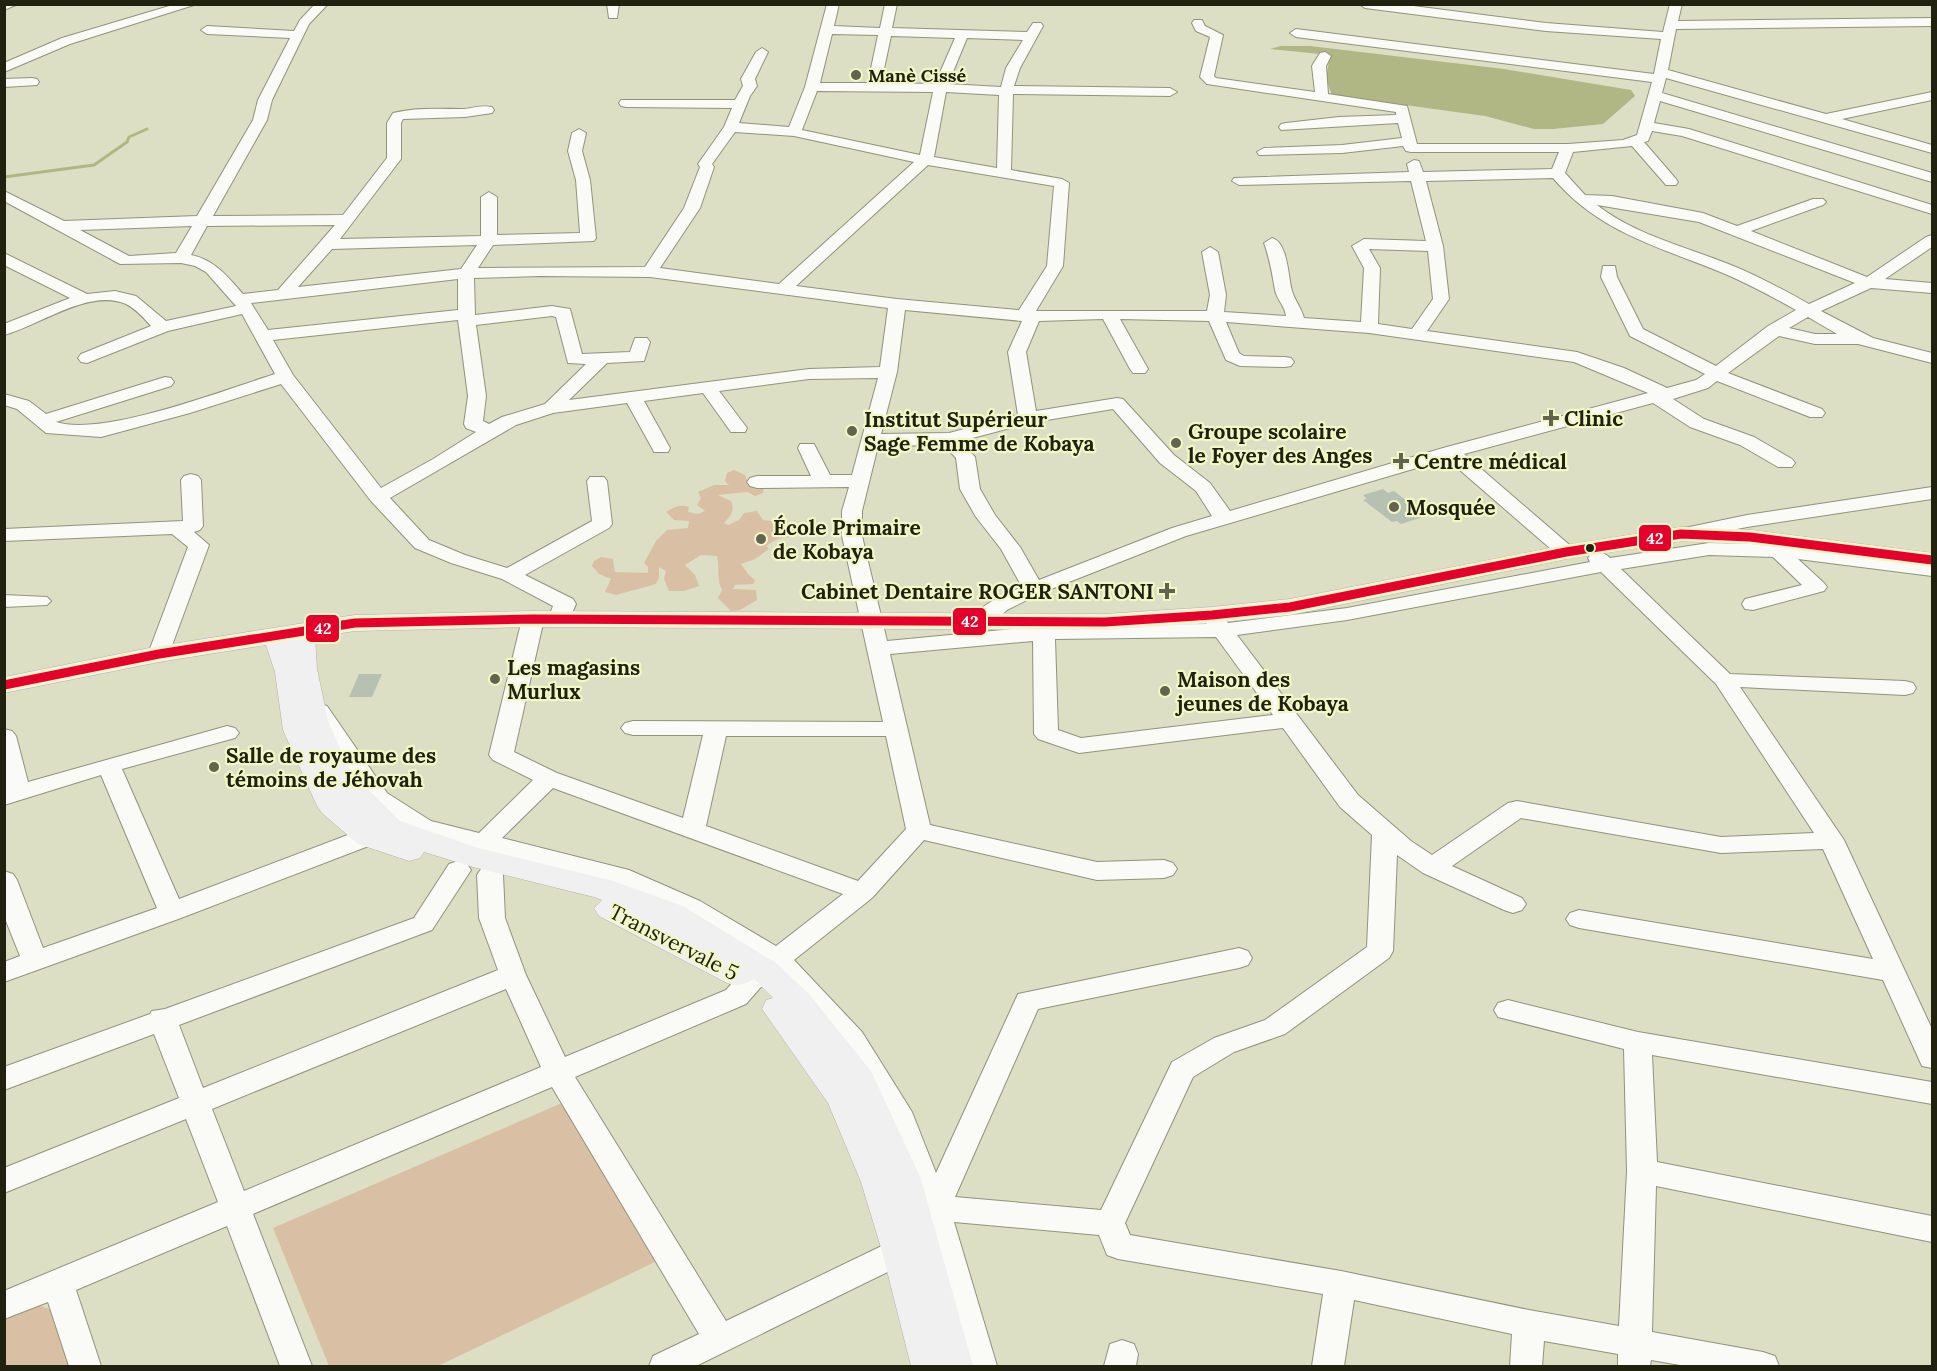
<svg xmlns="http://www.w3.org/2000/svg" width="1937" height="1371" viewBox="0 0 1937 1371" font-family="Lora,serif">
<rect width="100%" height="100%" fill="#dcdfc4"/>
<g fill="#d9c0a4">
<path d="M734,470L745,475L747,480L764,484L763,493L755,496L747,492L718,495L731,501C735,512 731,515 724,523L728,525L739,520L744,513L757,511L763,520L793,524L799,529L791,537C780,537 775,540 766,546L769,549L755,559L741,564L749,575L755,580L753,584L735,585L733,589L756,590L757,600L740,610L731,611L718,598L722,590C716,578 720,568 717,556L701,555L685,565L695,575L699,586L684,591H669L664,579L666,571L659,567V578L656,584L616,595L605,592L611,579L599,574L592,566L594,561L601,557L613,559L615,572L648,573V567L644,563L656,541L667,530L688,528L689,521L674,520L666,512C674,507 680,504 689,507L688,512L698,514L705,511L697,505L701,498L698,492L714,485H729L725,481L727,473Z"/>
<path d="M562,1103L655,1262L438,1366H329L273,1228Z"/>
<path d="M35,1304L55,1311L69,1366H5V1317Z"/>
</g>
<path fill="#b1b784" d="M1281,46H1310L1504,69L1631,90L1635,96L1603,124L1553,129H1534L1485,116L1332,95L1326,79L1330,55L1270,49Z"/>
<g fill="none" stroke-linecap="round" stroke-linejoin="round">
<path stroke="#b1b784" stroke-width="3" d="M4,177L94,165L127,142L129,137L147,129"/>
</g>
<g fill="#b6c1b2">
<path d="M1383,489L1388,493L1394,491L1424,514L1420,515L1423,517L1401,524L1397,521L1392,522L1363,500L1367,499L1363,495Z"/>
<path d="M359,674H382L372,697H349Z"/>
</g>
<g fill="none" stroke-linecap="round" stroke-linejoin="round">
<g stroke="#90937e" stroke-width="2">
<g id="minor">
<path d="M4,4H18L4,10Z"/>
<path d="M176,4H197L70,44L4,72V63L62,38Z"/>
<path d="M315,4H328L309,24L272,100L267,120L213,216L343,215L387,158V123L393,113C417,107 440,109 464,109C473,108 483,105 492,107L494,110L492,113L465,117L403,119L401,123V159L340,239L481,236V197L489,192L497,197V235L580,233L576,180L568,151L572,133L579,129L586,133L582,151L590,180L596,238L594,241L493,245L478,268L645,267L684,208L700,167L698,164L724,127L732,108L626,107L621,106L619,103L621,100H735L743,86L741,79L756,52L762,48L768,52L755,79L757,86L750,96L739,123L789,127L805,87L827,4H839L834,26L880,28L885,4H897L892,28L1027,32L1033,23H1041L1043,26L1020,68L1014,86L1170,88L1177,92L1170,96L1013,94L1011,170L1062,179L1069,183L1063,266L1036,311H1207L1210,295L1202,252L1210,247L1218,252L1226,295L1224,312L1286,316C1285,306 1277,300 1275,290C1272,274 1270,259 1264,243L1272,238C1288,242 1288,277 1292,291C1295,301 1301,307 1304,318L1361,322L1364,268L1352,246L1364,239L1426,241L1411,181L1239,185L1232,181L1234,178L1409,172L1407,164L1414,160L1419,161L1423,172L1552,169L1559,152H1411L1406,151L1403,146L1342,153L1259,155L1257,152L1264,148L1342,145L1402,138L1398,123L1281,130L1279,127L1281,124L1286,123L1339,117L1396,115V112L1207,84L1200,77L1210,37L1196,31L1192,23L1194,20H1202L1205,26L1223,35L1214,76L1216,78L1315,92L1312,66L1320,53L1325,52L1331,56L1326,66L1328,94L1407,106L1417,144H1568L1623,140L1637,135L1652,82L1296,37L1290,33L1296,29L1654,74L1661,39L1546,31L1365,8L1359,4H1398L1546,23L1663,32L1670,4H1682L1678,21L1932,18V26L1676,29L1668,70L1826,114L1932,92V100L1842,119L1932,145V153L1666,78L1662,93L1932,173V182L1660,101L1654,123L1689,129L1932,205V214L1682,136L1652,131L1648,141L1644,142L1676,179L1678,182L1676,185H1666L1632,146L1573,152L1565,173L1585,195L1612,196L1703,213L1737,226L1813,199H1823L1826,202L1823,205L1751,231L1867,277L1926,237L1932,235V247L1885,279L1932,283V293L1871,288L1821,311L1873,338L1932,353V363L1858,344H1815L1779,336L1728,373L1822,409L1825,413L1822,417H1810L1717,381L1708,388L1673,399L1704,419L1754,437L1792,459L1795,463L1792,467H1778L1740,445L1690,427L1653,403L1464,454L1573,548L1576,552L1573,556H1559L1447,459L1186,536L1041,593L1007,610L988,627L980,628L972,627L969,622C982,603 1002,596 1022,587L1001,549L976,517L960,489L956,458L944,445L878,446L862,511V536L887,641L1044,626L1207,624L1205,621L1208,616C1218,614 1222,615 1228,623L1347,608L1590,562L1588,558L1591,554C1599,552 1604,552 1610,558L1709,543L1787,545L1932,564V576L1798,559L1824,583L1827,587L1824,591L1753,610L1745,609L1742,604L1745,599L1802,585L1773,557L1709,555L1621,569L1730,674L1905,681L1913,683L1916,688L1913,693L1905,695L1740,687L1844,840L1932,1029V1068L1922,1066L1883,980L1579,928L1570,925L1566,919L1570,913L1579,910L1873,959L1823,849L1721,853L1521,818L1452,866L1522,898L1526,904L1522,910L1513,913L1504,910L1423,873L1397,855L1393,951L1389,958L1285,1034L1234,1052L1193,1077L1125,1223L1130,1235L1341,1271L1529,1310L1619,1326L1627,1171L1624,1049L1498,1017L1494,1010L1498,1003L1508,1000L1638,1032L1932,1082V1104L1652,1055L1657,1162L1932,1216V1242L1656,1186L1652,1332L1763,1352L1775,1356L1779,1366H1686L1651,1360L1650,1366H1618V1354L1544,1341L1542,1366H1510L1512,1334L1354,1300L1344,1366H1312L1323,1294L1118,1259L1107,1255L1099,1235L954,1222L997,1366H965L920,1208L884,1115L842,1046L776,975L760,988L746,1004L575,1077L726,1321L890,1242L901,1238L912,1242L917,1251L912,1260L696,1366H649L653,1356L699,1334L552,1087L253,1214L312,1366H280L227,1226L76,1290L101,1366H69L48,1302L4,1319V1291L218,1202L186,1119L4,1193V1168L179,1098L154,1034L4,1090V1067L150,1014L152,1011L165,1009L414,918L449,864L458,861L467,864L471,870L432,930L179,1025L203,1088L498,970L479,918L477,875L481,869L490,866L499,869L503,875L505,918L526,975L565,1057L726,990L740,974L758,960L682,913L612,883L414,833L369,805L308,711L311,706L319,704L327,706L387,793L431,821L479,833L533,780L493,760L489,755L522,619L525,614L533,613L541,614L544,619L514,752L557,773L683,818L703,735H633L625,733L621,728L625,723L633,721L883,722L842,536V511L849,487L757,488L750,486L747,482L750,478L757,476H811L798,448L800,444H814L830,475H852L878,378L809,379L719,391L747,428L745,432H731L703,393L644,401L670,448L668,452H654L652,448L627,403L553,413L516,425L390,498L429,540L465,555L507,568L592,521L587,481L590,477H604L607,481L612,524L609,528L525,575L573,599L576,604L567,624L559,625L551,624L548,619L553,606L502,579L451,563L415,548L371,501L281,384L190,413L101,437L46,433L17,409L4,405V394L29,401L46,414L165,377L171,378L174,382L171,386L56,422C104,437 224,390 275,374L242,314L168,331L87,363L81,362L78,358L81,354L151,326C144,318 136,309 126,304C89,288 39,326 4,335V324L70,298L4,265V253L87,294L115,291L136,296L166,321L236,306L206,272L195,266L181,263L120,264L4,201V191L64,221L197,216L253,120L258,100L290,38L207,34L201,30L207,26L294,31L300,20ZM832,34L878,35L868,83H820ZM891,36L955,38L935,84L881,83ZM967,38L1023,40L1006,68L1001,87L948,84ZM817,91L933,92L920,155L802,130ZM946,92L999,95L997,168L934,157ZM735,132L794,136L914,162L779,284L660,268L700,208L714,167L712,164ZM928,165L1054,186L1047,266L1019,310L897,299L796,286ZM1553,178C1598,231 1656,246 1718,271C1745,282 1771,296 1796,310L1768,326L1716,366L1643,329L1617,277L1615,266H1603L1601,277L1630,336L1705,374L1696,380L1667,388L1624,368L1577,352L1427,331L1449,299L1443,246L1426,181ZM1597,205L1699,222L1855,283L1809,304C1784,290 1758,276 1731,265C1687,247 1635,235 1597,205ZM335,225L278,290L243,294C227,276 215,260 191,255L207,226ZM192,226L176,253L129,256L80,230ZM477,245L461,269L298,287L332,249ZM1369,249L1428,251L1433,299L1412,329L1378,324L1380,268ZM540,276L650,277L888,308L880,367L809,369L569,400L607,363L644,361L650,342L647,338H635L630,352L582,354L570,309L552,306L475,315L474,278ZM458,279V310L268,330L251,303ZM905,310L1022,321L1008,352L1018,415L949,433L881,434L897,372ZM552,316L556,317L568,363L586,364L545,404L502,417L489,424L483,421L486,396L476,325ZM1808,317L1837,334H1815L1789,328ZM1103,319L1130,369L1133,373H1145L1148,369L1120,319L1209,321L1226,360L1240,366L1285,367L1291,366L1294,362L1291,358L1285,357L1244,356L1239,353L1226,322L1369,333L1574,362L1648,393L1443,448L1230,511L1210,483L1174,455L1123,399L1117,398L1036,411L1026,352L1039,321ZM458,320L468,396L464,424L466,428L476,432L433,459L381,488L293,375L273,340ZM1113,409L1160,463L1196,491L1212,516L1172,528L1039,580L1020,547L995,515L980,489L975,457L961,441L1029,423ZM1601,572L1716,684L1814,833L1721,837L1517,801L1508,803L1432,855L1411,841L1358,795L1237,635L1347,620ZM1216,637L1273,715L1081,738L1058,730L1055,639ZM1033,641L1034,734L1038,739L1079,753L1283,728L1340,807L1372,835L1367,947L1265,1020L1214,1038L1172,1062L1101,1210L955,1197L1038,1009L1239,968L1248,965L1252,958L1248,951L1239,948L1018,994L936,1173L912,1112L862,1032L794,960L872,898L924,840L1097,880L1164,878L1173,875L1177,869L1173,863L1164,860L1097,862L930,825L890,654ZM726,736H886L906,829L858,881L706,826ZM553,788L843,894L776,946L700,901L629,870L502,838ZM506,989L541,1067L244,1191L212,1109Z"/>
<path d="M607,4H619L617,18H609Z"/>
<path d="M32,78L37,79L39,82L37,85L4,87V79Z"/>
<path d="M191,474L198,476L201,480L203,526L200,530L194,532L209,545L167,659L159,661L151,659L148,654L188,547L172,534L4,541V529L183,521L181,480L184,476Z"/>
<path d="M1932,487V499L1747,527L1682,540L1675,538L1672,534L1675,530L1747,515Z"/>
<path d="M4,595L47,597L51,601L47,605L4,607Z"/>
<path d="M227,726L235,728L239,733L235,738L122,769L179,899L374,825L383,823L392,825L395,831L392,837L181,918L4,982V962L20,956L4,916V871L13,874L17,880L43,948L157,908L101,775L4,805V729L12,731L16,736L28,782Z"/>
<path d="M1122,1340L1134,1344L1138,1354L1136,1366H1104L1110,1344Z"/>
</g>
</g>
<g stroke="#b3b2ad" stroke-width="1">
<path id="major" d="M1681,527L1750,530L1932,553V567L1750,544L1681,541L1566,559L1290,615L1212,623L1105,630L533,627L355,631L315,637L317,669L328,721L350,771L400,821L478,848L613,881L683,906L776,963L808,993L871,1071L921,1179L973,1366H911L882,1251L861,1182L828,1103L762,1009L766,1000L773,998L754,979C745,984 739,987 727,983L599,916L594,908L602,900L594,897L473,867L424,852L420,858L409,861L358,844L322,813L317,806L283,730L275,672L266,645L159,662L4,693V677L159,646L355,615L533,611L1105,614L1212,607L1290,599L1566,545Z"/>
</g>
<use href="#minor" fill="#fafaf6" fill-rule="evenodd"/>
<use href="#major" fill="#f0f0f0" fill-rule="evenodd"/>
<g stroke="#f1f7c6" stroke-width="14">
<path id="bus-1" d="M4,685L159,654L355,623L533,619L1105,622L1212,615L1290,607L1566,552L1681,534L1750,537L1932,560"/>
</g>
<use href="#bus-1" stroke="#e4002b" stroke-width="9"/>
</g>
<g fill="#62644e" stroke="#f1f7c6" stroke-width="2">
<circle cx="856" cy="75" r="6"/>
<path d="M1548 409h6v6h6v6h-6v6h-6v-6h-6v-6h6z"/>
<circle cx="852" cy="431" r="6"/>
<circle cx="1176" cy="443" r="6"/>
<path d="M1398 452h6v6h6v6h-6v6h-6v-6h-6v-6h6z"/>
<circle cx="1394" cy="507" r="6"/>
<circle cx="761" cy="539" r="6"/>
<path d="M1164 582h6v6h6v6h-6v6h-6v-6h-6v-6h6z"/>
<circle cx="495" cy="679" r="6"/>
<circle cx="1165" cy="691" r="6"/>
<circle cx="214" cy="767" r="6"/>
</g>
<circle fill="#20210f" stroke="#f1f7c6" stroke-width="2" cx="1590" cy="548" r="5"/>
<g text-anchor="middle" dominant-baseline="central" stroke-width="4.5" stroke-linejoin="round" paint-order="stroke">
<g font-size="18" font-weight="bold" fill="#20210f" stroke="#f1f7c6" text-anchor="start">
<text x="868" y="75">Manè Cissé</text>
</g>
<g font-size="21" font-weight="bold" fill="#20210f" stroke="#f1f7c6" text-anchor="start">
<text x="1564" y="418">Clinic</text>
<text x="864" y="419">Institut Supérieur<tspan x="864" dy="24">Sage Femme de Kobaya</tspan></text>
<text x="1188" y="431">Groupe scolaire<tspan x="1188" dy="24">le Foyer des Anges</tspan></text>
<text x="1414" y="461">Centre médical</text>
<text x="1406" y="507">Mosquée</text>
<text x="773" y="527">École Primaire<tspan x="773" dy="24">de Kobaya</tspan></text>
<text x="1154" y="591" text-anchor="end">Cabinet Dentaire ROGER SANTONI</text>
<text x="507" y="667">Les magasins<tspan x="507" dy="24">Murlux</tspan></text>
<text x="1177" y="679">Maison des<tspan x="1177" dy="24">jeunes de Kobaya</tspan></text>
<text x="226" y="755">Salle de royaume des<tspan x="226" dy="24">témoins de Jéhovah</tspan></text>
</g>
<g font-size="21" fill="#20210f" stroke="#f1f7c6">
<text transform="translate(674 942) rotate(27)">Transvervale 5</text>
</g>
</g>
<g stroke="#f1f7c6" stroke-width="2">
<rect x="1638" y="524" width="34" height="28" rx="6" fill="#e4002b"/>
<rect x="952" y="607" width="35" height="29" rx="6" fill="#e4002b"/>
<rect x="305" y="614" width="35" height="29" rx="6" fill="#e4002b"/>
</g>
<g font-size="16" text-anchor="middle" font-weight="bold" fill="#fff">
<text x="1655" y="544">42</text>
<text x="970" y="627">42</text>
<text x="323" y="634">42</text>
</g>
<rect width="1937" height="1371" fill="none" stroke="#20210f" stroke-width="12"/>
</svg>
